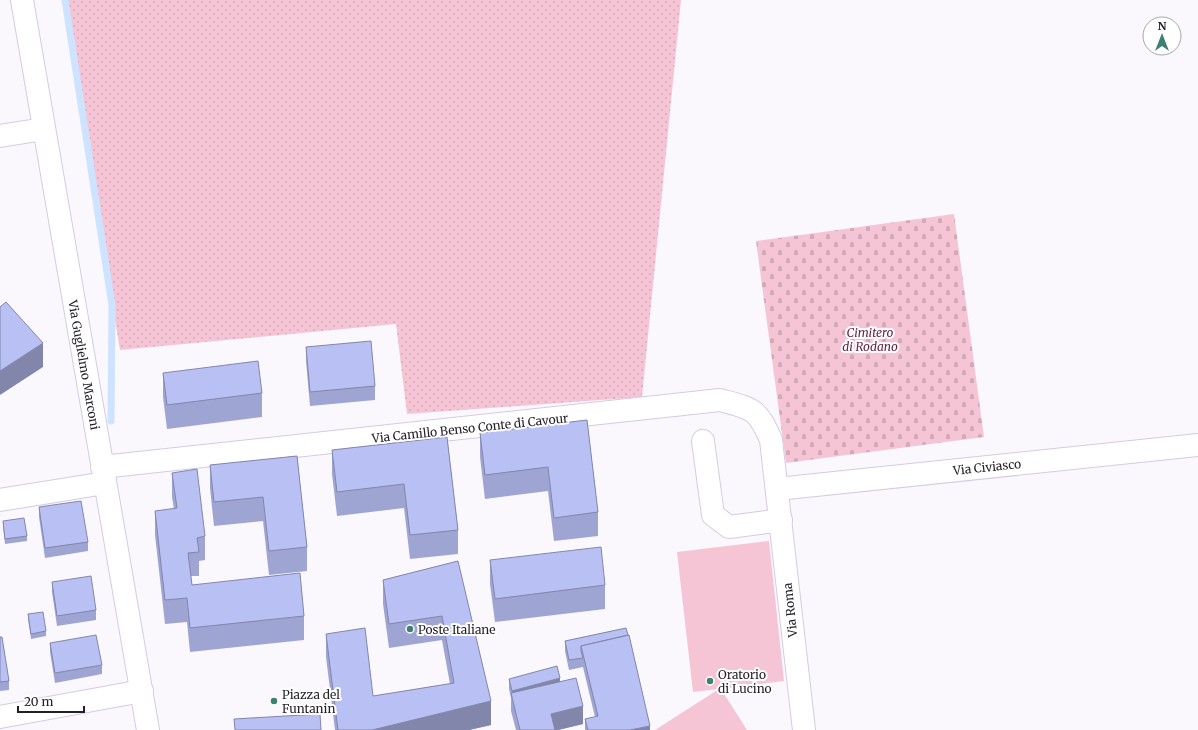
<svg xmlns="http://www.w3.org/2000/svg" width="1198" height="730" viewBox="0 0 1198 730" font-family="Merriweather,serif">
<defs>
<pattern id="cemetery-stones" width="16" height="16" patternUnits="userSpaceOnUse"><rect width="16" height="16" fill="#f5c5d6"/><path d="M2 7V4a2 2 0 0 1 4 0v3zM10 15v-3a2 2 0 0 1 4 0v3z" fill="#d2a9b8"/></pattern>
<pattern id="park-dots" width="8" height="8" patternUnits="userSpaceOnUse"><rect width="8" height="8" fill="#f5c5d6"/><path d="M2 2h.1M6 6h.1" fill="none" stroke="#d2a9b8" stroke-width="1.8" stroke-linecap="round"/></pattern>
</defs>
<rect width="100%" height="100%" fill="#faf8fd"/>
<path fill="url(#cemetery-stones)" d="M954,214L984,437L786,463L756,241Z"/>
<path fill="url(#park-dots)" d="M62,0H681L642,397L407,414L396,324L120,350Z"/>
<path fill="#f5c5d6" d="M769,541L784,681L721,689L747,730H655L719,689L693,692L677,552Z"/>
<g fill="none" stroke-linecap="round" stroke-linejoin="round">
<path stroke="#cde3ff" stroke-width="7" d="M65,0L112,305L111,421"/>
<g stroke="#d5cae4" stroke-width="24">
<g id="minor">
<path d="M22,0L148,730"/>
<path d="M0,136L44,129"/>
<path d="M703,441L713,515L729,527L781,520"/>
<path d="M102,467L720,400C753,409 757,408 771,440L804,730"/>
<path d="M777,489L1198,445"/>
<path d="M0,500L105,483"/>
<path d="M0,717L142,691"/>
</g>
</g>
<use href="#minor" stroke="#fff" stroke-width="22"/>
</g>
<g fill="#9fa5d2">
<path d="M306,347L375,386V400L310,406L306,361Z"/>
<path d="M163,373L262,393V417L167,429L163,397Z"/>
<path d="M587,420L598,512V536L554,541L548,491L485,499L480,457V433Z"/>
<path d="M447,437L458,530V554L410,559L404,508L337,516L332,474V450Z"/>
<path d="M297,456L307,547V571L269,575L263,521L214,526L210,488V465Z"/>
<path d="M172,473L205,536V560L199,561V576H191L192,585L304,616V640L190,652L187,622L165,624L155,535V511L174,509L172,497Z"/>
<path d="M39,507L88,542V551L45,558L39,517Z"/>
<path d="M3,521L27,536V541L5,544L3,526Z"/>
<path d="M490,560L605,585V609L495,622L490,584Z"/>
<path d="M458,561L491,725L469,730H335L326,657V634L373,696L450,684L442,640L389,648L383,604V580Z"/>
<path d="M52,582L96,610V620L57,626L52,592Z"/>
<path d="M28,614L46,631V636L31,639L28,619Z"/>
<path d="M626,628L650,730H585V719L595,717L583,667L569,670L565,651V641Z"/>
<path d="M0,637L9,681V690L0,691Z"/>
<path d="M50,643L102,665V674L55,683L50,652Z"/>
<path d="M509,679L560,682L583,724L558,730H516L511,711V698L509,689Z"/>
</g>
<g fill="#8286ab">
<path d="M43,343V367L0,395V371Z"/>
<path d="M560,678V688L512,697V691Z"/>
<path d="M491,701V725L469,730H372Z"/>
<path d="M583,706V724L558,730H551V714Z"/>
<path d="M650,726V730H630Z"/>
</g>
<g fill="#b9c0f4" stroke="#8286ab">
<path d="M6,302L43,343L0,371V307Z"/>
<path d="M371,341L375,386L310,392L306,347Z"/>
<path d="M258,361L262,393L167,405L163,373Z"/>
<path d="M587,420L598,512L554,518L548,467L485,475L480,433Z"/>
<path d="M447,437L458,530L410,535L404,484L337,492L332,450Z"/>
<path d="M297,456L307,547L269,551L263,497L214,502L210,465Z"/>
<path d="M197,469L205,536L197,538L199,552L188,553L192,585L300,573L304,616L190,628L187,598L165,600L155,511L177,508L172,473Z"/>
<path d="M81,501L88,542L45,548L39,507Z"/>
<path d="M24,518L27,536L5,539L3,521Z"/>
<path d="M601,547L605,585L495,599L490,560Z"/>
<path d="M458,561L491,701L372,730H338L326,634L365,628L373,696L454,683L442,616L389,624L383,580Z"/>
<path d="M91,576L96,610L57,616L52,582Z"/>
<path d="M43,612L46,631L31,634L28,614Z"/>
<path d="M626,628L628,635L581,646V651L583,658L569,660L565,641Z"/>
<path d="M96,635L102,665L55,673L50,643Z"/>
<path d="M629,635L650,726L630,730H588L585,719L598,716L581,646Z"/>
<path d="M0,637H2L9,681L0,682Z"/>
<path d="M557,666L560,678L512,691L509,679Z"/>
<path d="M576,678L583,706L551,714L555,730H520L511,693Z"/>
<path d="M320,714L321,730H235L234,719Z"/>
</g>
<g fill="#3e8071" stroke="#fff" stroke-width="1.5">
<circle cx="410" cy="629" r="4"/>
<circle cx="710" cy="681" r="4"/>
<circle cx="274" cy="701" r="4"/>
</g>
<g text-anchor="middle" dominant-baseline="central" stroke-width="4" stroke-linejoin="round" paint-order="stroke">
<g font-size="12" font-style="italic" fill="#672341" stroke="#fff">
<text x="870" y="332">Cimitero<tspan x="870" dy="14">di Rodano</tspan></text>
</g>
<g font-size="12" fill="#231f28" stroke="#fff">
<text transform="translate(84 365) rotate(80)">Via Guglielmo Marconi</text>
<text transform="translate(470 428) rotate(-6)">Via Camillo Benso Conte di Cavour</text>
<text transform="translate(987 467) rotate(-6)">Via Civiasco</text>
<text transform="translate(790 610) rotate(-96)">Via Roma</text>
</g>
<g font-size="12" fill="#231f28" stroke="#fff" text-anchor="start">
<text x="418" y="629">Poste Italiane</text>
<text x="718" y="674">Oratorio<tspan x="718" dy="14">di Lucino</tspan></text>
<text x="282" y="694">Piazza del<tspan x="282" dy="14">Funtanin</tspan></text>
</g>
</g>
<g transform="translate(1162 36)"><circle r="19" fill="#ffffff" stroke="#a7a5a9"/>
<path d="M0-3L7 15L0 10L-7 15Z" fill="#3e8071"/>
<text y="-6" font-size="11" font-weight="bold" text-anchor="middle" fill="#231f28">N</text>
</g>
<path d="M18 706v6h66v-6" fill="none" stroke="#231f28" stroke-width="2"/>
<text x="24" y="706" font-size="12" fill="#231f28" stroke="#ffffff" stroke-width="3" paint-order="stroke">20 m</text>
</svg>
